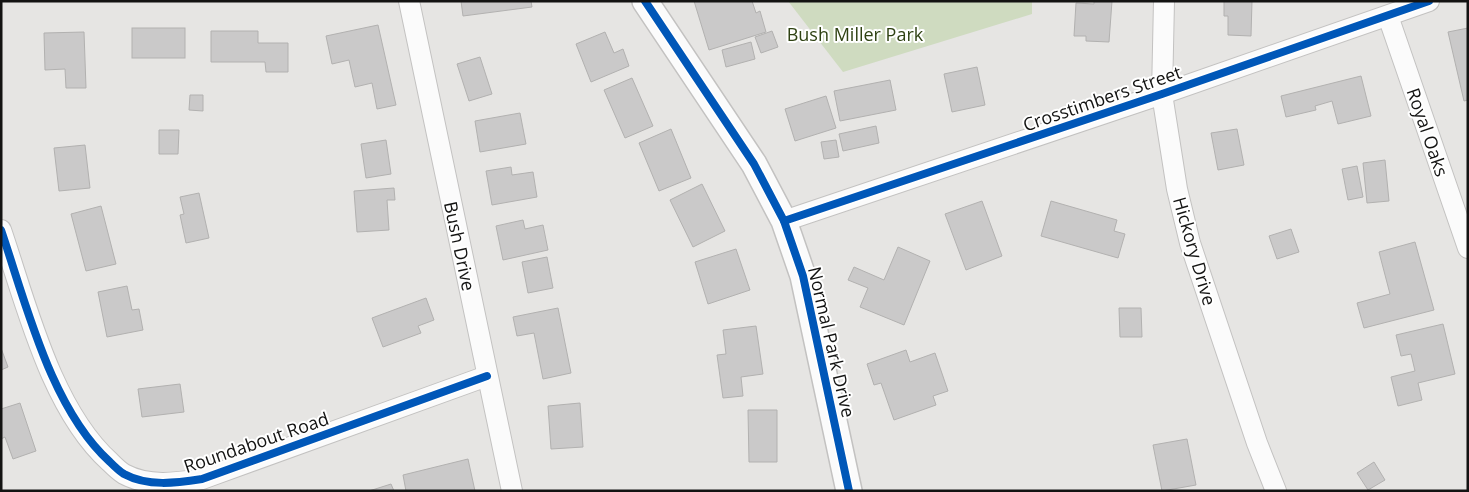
<svg xmlns="http://www.w3.org/2000/svg" width="1469" height="492" viewBox="0 0 1469 492" font-family="'Open Sans',sans-serif">
<rect width="100%" height="100%" fill="#e6e5e3"/>
<path fill="#cfdbc0" d="M788,1H1032V14L843,72Z"/>
<g fill="#cac9c9" stroke="#b2b1b0">
<path d="M461,1H531L532,7L463,16Z"/>
<path d="M694,1H752L756,13L760,11L766,32L709,50Z"/>
<path d="M1094,1H1112L1109,42L1086,41V36H1074L1076,3L1094,4Z"/>
<path d="M1224,1H1252L1251,36L1228,35V16H1224Z"/>
<path d="M378,25L396,105L377,109L372,83L355,87L349,60L332,64L326,36Z"/>
<rect x="132" y="28" width="53" height="30"/>
<path d="M1468,28V100L1464,101L1448,32Z"/>
<path d="M211,31H258V43H288V72H266L265,62H211Z"/>
<path d="M772,31L778,47L761,53L755,37Z"/>
<path d="M84,32L86,88H66L65,69L45,70L44,33Z"/>
<path d="M605,32L614,53L623,49L629,66L591,82L576,44Z"/>
<path d="M751,42L755,59L726,67L722,50Z"/>
<path d="M480,57L492,94L469,101L457,64Z"/>
<path d="M977,67L985,105L952,112L944,74Z"/>
<path d="M1361,76L1371,116L1338,124L1332,101L1315,106L1316,110L1286,117L1281,96Z"/>
<path d="M632,78L653,126L625,138L604,90Z"/>
<path d="M890,80L896,110L840,121L834,91Z"/>
<path d="M190,95H203V111L189,110Z"/>
<path d="M826,96L836,128L795,141L785,109Z"/>
<path d="M520,113L526,144L480,152L475,121Z"/>
<path d="M876,126L879,143L843,151L839,134Z"/>
<path d="M671,129L691,178L659,191L639,143Z"/>
<path d="M1237,129L1244,165L1218,170L1211,133Z"/>
<path d="M159,130H179L178,154H159Z"/>
<path d="M386,140L391,174L366,178L361,144Z"/>
<path d="M836,140L839,157L824,159L821,142Z"/>
<path d="M85,145L90,188L59,191L54,148Z"/>
<path d="M1385,160L1389,201L1367,203L1363,163Z"/>
<path d="M1357,166L1363,197L1348,200L1342,169Z"/>
<path d="M511,167L512,175L533,172L537,197L492,205L486,171Z"/>
<path d="M702,184L725,231L693,247L670,200Z"/>
<path d="M394,188L395,200H387L389,230L357,232L354,191Z"/>
<path d="M199,193L209,238L186,243L180,215L184,214L180,197Z"/>
<path d="M982,201L1002,256L966,270L945,214Z"/>
<path d="M1051,201L1117,220L1114,231L1125,234L1118,258L1041,236Z"/>
<path d="M101,206L116,264L86,271L71,214Z"/>
<path d="M523,220L525,229L543,225L548,250L503,260L496,226Z"/>
<path d="M1291,229L1299,252L1277,259L1269,236Z"/>
<path d="M1415,242L1434,310L1364,328L1357,303L1390,294L1379,252Z"/>
<path d="M898,247L930,261L904,325L860,307L868,288L848,280L854,267L884,280Z"/>
<path d="M736,249L750,290L708,304L695,262Z"/>
<path d="M547,257L553,288L528,293L522,262Z"/>
<path d="M127,286L132,310L139,309L143,330L107,337L98,292Z"/>
<path d="M426,298L434,320L418,326L421,333L383,347L372,318Z"/>
<path d="M558,308L571,373L543,379L534,333L517,336L513,317Z"/>
<path d="M1119,308H1141L1142,337H1120Z"/>
<path d="M1443,324L1455,374L1418,383L1422,400L1398,406L1391,377L1415,371L1411,354L1401,356L1396,335Z"/>
<path d="M756,326L763,374L741,377L743,396L723,398L717,355L726,354L723,330Z"/>
<path d="M1,348L8,367L1,370Z"/>
<path d="M906,350L910,362L935,353L948,391L933,396L936,405L894,420L881,383L874,385L867,364Z"/>
<path d="M180,384L184,412L142,417L138,389Z"/>
<path d="M20,403L36,451L13,459L5,437L1,439V409Z"/>
<path d="M580,403L583,447L551,449L548,406Z"/>
<path d="M748,410H777V462H749Z"/>
<path d="M1187,439L1196,485L1162,491L1153,445Z"/>
<path d="M468,459L475,491H406L403,475Z"/>
<path d="M1374,462L1385,480L1368,490L1357,473Z"/>
<path d="M391,484L394,491H369Z"/>
</g>
<g fill="none" stroke-linecap="round" stroke-linejoin="round">
<g stroke="#c3c2c1" stroke-width="22">
<g id="minor">
<path d="M409,1L512,491"/>
<path d="M1164,1L1162,94L1177,189L1190,243L1257,443L1276,491"/>
<path d="M1388,16L1468,248"/>
<path d="M784,221L1162,94L1429,1"/>
<path d="M1,230C26,303 51,409 110,462C114,466 119,471 124,474C148,487 176,483 202,479L487,376"/>
</g>
</g>
<g stroke="#c3c2c1" stroke-width="28">
<path id="tertiary" d="M645,1L754,164L784,221L803,276L849,491"/>
</g>
<use href="#minor" stroke="#fbfbfb" stroke-width="20"/>
<use href="#tertiary" stroke="#fbfbfb" stroke-width="25"/>
<g stroke="#fff" stroke-width="11">
<g id="cycleway">
<path d="M645,1L754,164L784,221L803,276L849,491"/>
<path d="M784,221L1162,94L1429,1"/>
<path d="M1,230C26,303 51,409 110,462C114,466 119,471 124,474C148,487 176,483 202,479L487,376"/>
</g>
</g>
<use href="#cycleway" stroke="#0057b8" stroke-width="8"/>
</g>
<g text-anchor="middle" dominant-baseline="central" stroke-width="4" stroke-linejoin="round" paint-order="stroke">
<g font-size="18" fill="#2f4213" stroke="#fff">
<text x="855" y="34">Bush Miller Park</text>
</g>
<g font-size="18" fill="#131312" stroke="#fff">
<text transform="translate(1102 98) rotate(-19)">Crosstimbers Street</text>
<text transform="translate(1428 132) rotate(71)">Royal Oaks</text>
<text transform="translate(460 246) rotate(78)">Bush Drive</text>
<text transform="translate(1195 251) rotate(74)">Hickory Drive</text>
<text transform="translate(832 342) rotate(77)">Normal Park Drive</text>
<text transform="translate(256 442) rotate(-19)">Roundabout Road</text>
</g>
</g>
<rect width="1469" height="492" fill="none" stroke="#131312" stroke-width="5"/>
</svg>
